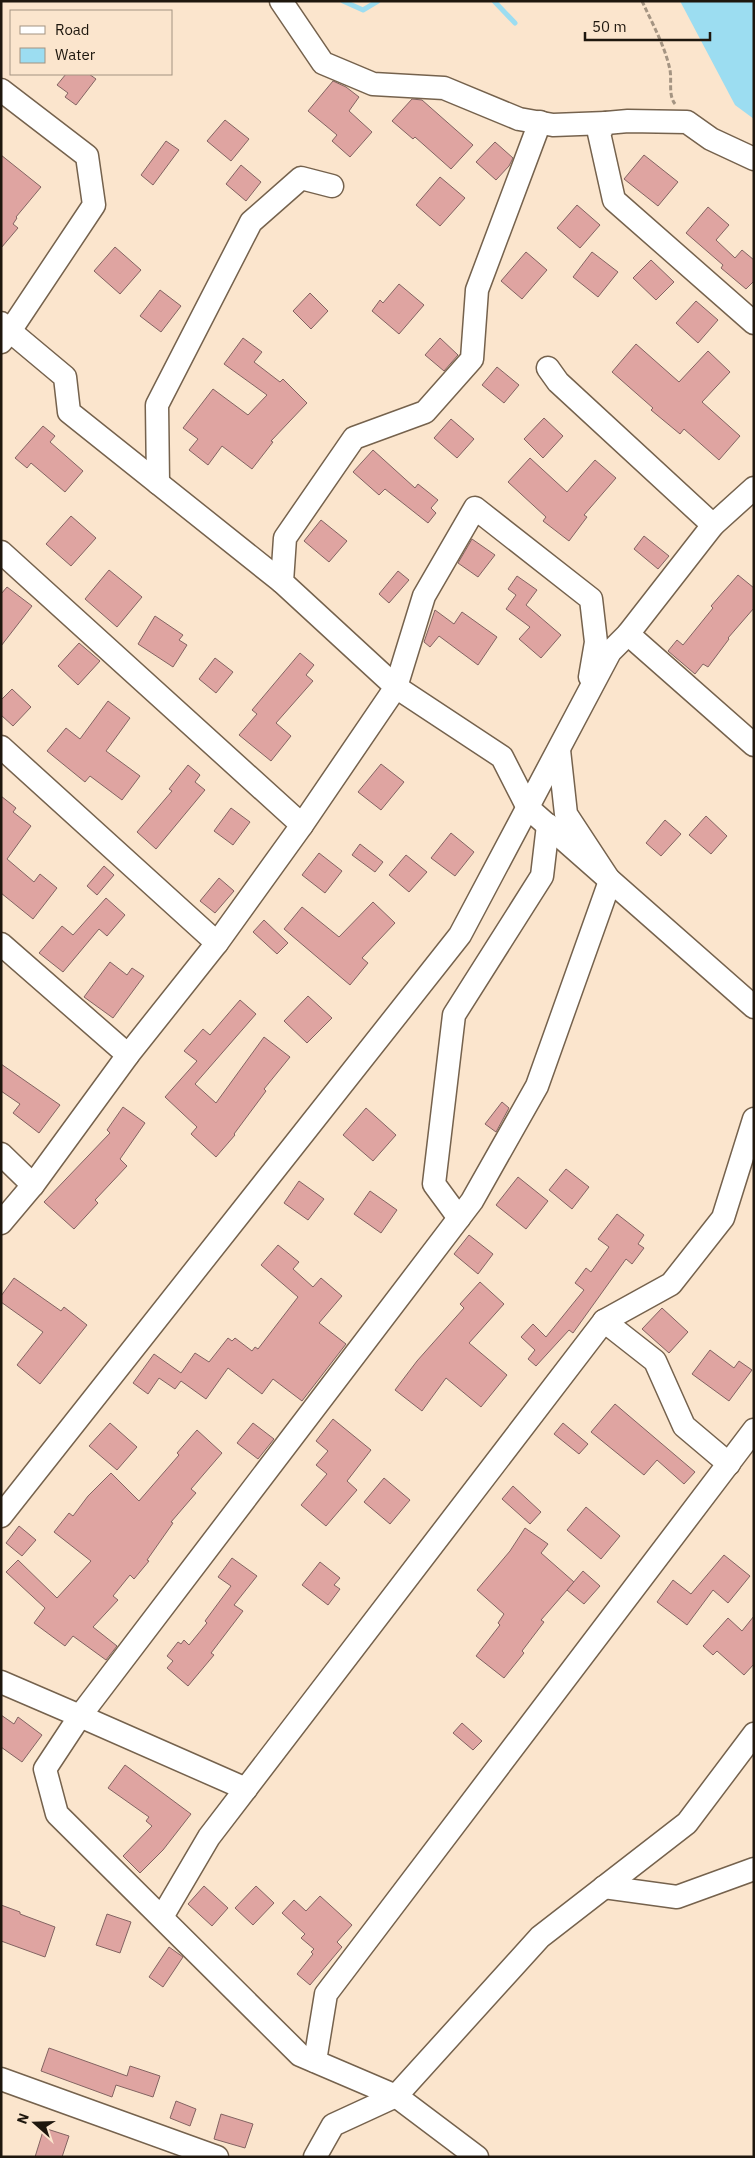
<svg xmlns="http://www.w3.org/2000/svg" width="755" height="2158" viewBox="0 0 755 2158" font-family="'IBM Plex Sans',sans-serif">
<rect width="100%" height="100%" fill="#fbe5cd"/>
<path fill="#9cddf1" d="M680,1H754V119L735,105Z"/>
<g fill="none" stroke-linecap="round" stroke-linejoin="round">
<g stroke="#9cddf1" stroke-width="5">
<path d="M343,1L363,10L378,1"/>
<path d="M494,1L515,23"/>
</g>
</g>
<g fill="#dfa4a1" stroke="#836462">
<path d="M66,74H89L96,79L76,105L65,97L68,93L57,85Z"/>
<path d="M333,81L346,87L359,97L349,111L372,132L350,157L332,141L337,135L308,111Z"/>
<path d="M412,99L422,100L473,145L451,169L415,137L413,139L392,121Z"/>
<path d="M225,120L249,139L231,161L207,141Z"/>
<path d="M166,141L179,150L153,185L141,175Z"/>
<path d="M495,142L513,158L509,166L496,180L476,162Z"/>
<path d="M1,155L41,187L16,217L17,218L13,224L18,228L1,248Z"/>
<path d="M644,155L678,182L658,206L624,179Z"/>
<path d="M241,165L261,182L246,201L226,184Z"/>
<path d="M440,177L465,198L440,226L416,205Z"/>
<path d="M577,205L600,225L580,248L557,228Z"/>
<path d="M708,207L729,225L716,240L735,258L742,250L754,260V281L746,289L721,268L723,265L686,233Z"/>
<path d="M115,247L141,270L120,294L94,271Z"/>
<path d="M526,252L547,270L522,299L501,281Z"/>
<path d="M592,252L618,272L598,297L573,277Z"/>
<path d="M651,260L674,282L656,300L633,278Z"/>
<path d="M399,284L424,305L399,334L372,311L380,300L383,303Z"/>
<path d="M160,290L181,306L161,332L140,316Z"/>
<path d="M310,293L328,311L311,329L293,311Z"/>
<path d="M696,301L718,320L698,343L676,323Z"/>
<path d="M243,338L262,352L254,362L280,382L283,379L307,403L271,441L273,442L252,469L222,446L208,465L189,450L198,439L183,428L213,389L248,415L267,395L224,364Z"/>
<path d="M440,338L458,355L444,371L425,355Z"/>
<path d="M636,344L679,382L708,351L730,372L702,402L740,436L719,460L684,429L680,434L651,410L653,408L612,372Z"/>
<path d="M497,367L519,385L504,403L482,385Z"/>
<path d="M544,418L563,436L543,458L524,439Z"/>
<path d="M451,419L474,439L457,458L434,438Z"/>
<path d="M43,426L55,436L50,442L83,471L65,492L31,463L27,468L15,458Z"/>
<path d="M373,450L415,488L418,484L438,500L431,508L436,513L428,523L385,489L379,495L353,472Z"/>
<path d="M530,458L567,492L595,460L616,478L584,515L587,517L569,541L543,521L546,517L508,482Z"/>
<path d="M71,516L96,538L71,566L46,544Z"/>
<path d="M321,520L347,541L329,562L304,541Z"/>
<path d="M644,536L669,556L658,569L634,549Z"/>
<path d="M472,539L495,555L478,577L458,563Z"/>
<path d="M109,570L142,597L117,627L85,599Z"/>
<path d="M398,571L409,580L389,603L379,594Z"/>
<path d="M738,575L754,588V608L728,638L729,639L708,667L703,664L695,674L668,651L677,640L683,645L713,608L711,606Z"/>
<path d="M517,576L537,590L526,605L561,635L541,658L519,639L530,627L506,609L516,595L508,589Z"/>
<path d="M7,587L32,606L1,646V594Z"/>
<path d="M435,610L454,624L462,612L497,637L478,665L439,636L430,647L424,642Z"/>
<path d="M155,616L183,635L179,640L187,645L173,667L138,644Z"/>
<path d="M79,643L100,661L78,685L58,666Z"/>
<path d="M300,653L314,665L306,675L313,681L276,723L291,736L271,761L239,735L257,714L252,710Z"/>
<path d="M215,658L233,672L216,693L199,679Z"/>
<path d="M12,689L31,707L13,726L1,715V700Z"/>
<path d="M108,701L130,718L106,751L140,776L122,800L90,776L85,782L47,751L66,728L80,739Z"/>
<path d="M381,764L404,782L381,810L358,792Z"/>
<path d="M188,765L200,775L195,782L205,790L156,849L137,832L172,791L169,789Z"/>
<path d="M1,796L16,808L13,812L31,826L7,859L34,882L40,874L57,888L33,919L1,893Z"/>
<path d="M231,808L250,822L233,845L214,831Z"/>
<path d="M706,816L727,836L711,854L689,835Z"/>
<path d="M665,820L681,834L661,856L646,843Z"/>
<path d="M451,833L474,852L455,876L431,858Z"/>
<path d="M360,844L383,862L375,872L352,855Z"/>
<path d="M319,853L342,871L325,893L302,875Z"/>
<path d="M406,855L427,872L409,892L389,875Z"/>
<path d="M104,866L114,875L97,895L87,886Z"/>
<path d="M219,878L234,891L215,913L200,901Z"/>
<path d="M106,898L125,915L107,936L99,929L63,972L39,953L62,926L73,935Z"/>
<path d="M373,902L395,923L362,958L368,963L350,985L284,929L302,907L339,937Z"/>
<path d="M264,920L288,943L277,954L253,932Z"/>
<path d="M110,962L127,975L132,968L144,976L113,1018L84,997Z"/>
<path d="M308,996L332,1018L307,1043L284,1021Z"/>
<path d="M240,1000L256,1014L195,1084L216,1103L264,1037L290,1057L264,1089L266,1091L234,1134L235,1135L216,1157L191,1134L197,1127L165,1097L197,1061L184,1051L203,1029L210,1035Z"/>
<path d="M1,1064L60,1105L39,1133L13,1113L20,1104L1,1091Z"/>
<path d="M502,1102L509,1108L496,1132L485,1124Z"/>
<path d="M123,1107L145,1123L120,1159L127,1166L95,1200L98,1203L74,1229L44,1202L110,1133L107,1130Z"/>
<path d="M366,1108L396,1135L373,1161L343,1135Z"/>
<path d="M566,1169L589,1187L572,1209L549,1190Z"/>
<path d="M518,1177L548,1201L526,1229L496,1205Z"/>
<path d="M299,1181L324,1199L308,1220L284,1203Z"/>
<path d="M370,1191L397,1210L381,1233L354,1214Z"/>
<path d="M617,1214L644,1235L638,1244L644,1248L632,1264L626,1259L573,1333L569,1330L536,1366L528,1359L535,1350L521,1337L533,1324L546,1337L584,1290L575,1283L586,1268L591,1272L609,1247L598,1239Z"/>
<path d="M469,1235L493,1254L478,1274L454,1254Z"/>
<path d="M278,1245L299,1262L293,1269L313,1287L321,1278L342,1296L319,1323L346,1344L302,1401L273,1379L262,1394L228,1368L206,1399L181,1381L175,1389L159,1378L148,1394L133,1383L154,1354L181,1373L195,1353L209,1362L228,1338L232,1341L235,1338L252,1351L255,1347L258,1349L298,1297L261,1265Z"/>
<path d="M14,1278L61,1311L64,1307L87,1325L40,1384L17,1365L43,1332L1,1302V1296Z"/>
<path d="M480,1282L504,1304L469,1343L507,1375L481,1407L446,1378L422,1411L395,1390L417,1361L464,1308L460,1304Z"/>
<path d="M662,1308L688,1332L669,1353L642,1329Z"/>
<path d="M710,1350L734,1368L739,1361L752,1370L729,1401L692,1374Z"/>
<path d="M615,1404L695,1472L684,1484L657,1460L644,1475L591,1432Z"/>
<path d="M333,1419L371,1450L347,1481L357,1490L326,1526L301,1505L327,1474L316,1465L328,1451L316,1441Z"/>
<path d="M110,1423L137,1447L117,1470L89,1446Z"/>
<path d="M253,1423L274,1439L258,1459L237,1443Z"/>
<path d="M563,1423L588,1444L579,1454L554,1434Z"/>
<path d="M197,1430L222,1453L191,1489L196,1493L171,1522L173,1523L147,1560L149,1561L134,1579L130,1575L113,1596L118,1600L93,1627L117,1646L106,1660L73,1636L65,1646L34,1623L45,1608L6,1572L18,1560L57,1598L91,1561L54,1532L69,1513L73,1516L88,1496L111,1473L139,1501L179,1455L177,1453Z"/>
<path d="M384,1478L410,1500L390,1524L364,1502Z"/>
<path d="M513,1486L541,1512L530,1524L502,1499Z"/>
<path d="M586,1507L620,1536L601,1559L567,1530Z"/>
<path d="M19,1526L36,1540L22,1556L6,1543Z"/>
<path d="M525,1528L548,1544L541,1553L574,1582L541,1620L544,1622L522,1651L524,1653L504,1678L476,1656L500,1625L498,1623L504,1614L477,1590L510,1551Z"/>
<path d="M724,1555L750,1576L728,1603L713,1590L687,1625L657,1602L673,1580L691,1594Z"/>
<path d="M232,1558L257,1576L234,1605L243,1611L211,1653L214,1655L188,1686L167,1668L173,1661L167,1656L178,1642L181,1644L184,1640L189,1645L207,1623L205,1621L231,1586L218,1577Z"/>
<path d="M320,1562L340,1578L334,1585L340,1589L328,1605L302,1585Z"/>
<path d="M583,1571L600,1586L584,1604L567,1590Z"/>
<path d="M754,1616V1664L744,1675L717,1651L713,1655L703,1646L728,1618L742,1631Z"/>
<path d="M1,1715L14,1724L18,1717L42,1735L22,1762L1,1747Z"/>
<path d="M462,1723L482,1741L473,1750L453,1733Z"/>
<path d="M125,1765L191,1814L163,1850L140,1873L123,1856L152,1826L146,1821L149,1817L108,1788Z"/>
<path d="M204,1886L228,1908L212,1926L188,1904Z"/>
<path d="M256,1886L274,1903L253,1925L235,1908Z"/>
<path d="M320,1896L352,1925L337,1942L342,1947L310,1985L297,1974L313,1954L311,1952L314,1949L301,1938L305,1934L282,1913L294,1900L306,1911Z"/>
<path d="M1,1905L20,1912V1914L55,1927L45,1957L1,1941Z"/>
<path d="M107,1914L131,1922L120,1953L96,1945Z"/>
<path d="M169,1947L183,1957L163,1987L149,1977Z"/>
<path d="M49,2048L127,2076L130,2066L160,2076L153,2097L116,2085L112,2097L41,2071Z"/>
<path d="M176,2101L196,2109L190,2126L170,2118Z"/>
<path d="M221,2114L253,2124L245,2148L214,2139Z"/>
<path d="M44,2128L69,2136L62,2157H35Z"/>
</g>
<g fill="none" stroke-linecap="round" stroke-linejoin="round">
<g stroke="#75624d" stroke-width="25">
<g id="minor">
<path d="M281,1L323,63L373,84L444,88L519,119L553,125L606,123"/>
<path d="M1,90L87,156L94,205L10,331L1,323"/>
<path d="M540,122L477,290L472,359L425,412L354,438L285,538L282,582L396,687L502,757L528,808L754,1007"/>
<path d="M754,159L711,139L687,122L628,121L606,123L599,133L614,200L754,323"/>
<path d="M1,342L10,331L65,377L69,412L282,582"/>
<path d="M548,368L558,382L713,525"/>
<path d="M158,483L157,405L251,222L301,178L332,186"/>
<path d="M1,552L302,825L217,943L128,1055"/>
<path d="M628,634L754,745"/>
<path d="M1,747L217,943"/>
<path d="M302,825L396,687L424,596L475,508L591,599L596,642L590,677"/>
<path d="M1,944L128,1055L33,1185"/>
<path d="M1,1154L33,1185L1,1223"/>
<path d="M459,1218L434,1184L454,1015L542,876L548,825"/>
<path d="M604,1321L671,1284L723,1218L754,1119"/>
<path d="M1,1516L460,935L610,652L628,634L713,525L754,488"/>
<path d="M1,1682L80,1716L45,1769L57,1814L300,2055L396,2096L477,2157"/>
<path d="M246,1789L80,1716L472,1201L537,1086L610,881L566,814L559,750"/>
<path d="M604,1887L677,1897L754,1869"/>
<path d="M162,1917L209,1837L604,1321L655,1361L684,1426L729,1464"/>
<path d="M315,2061L326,1994L754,1430"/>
<path d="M1,2079L217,2157"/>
<path d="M315,2157L333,2125L396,2096L540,1937L687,1823L754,1734"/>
</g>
</g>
<path stroke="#a49482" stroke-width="3" stroke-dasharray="5 2.5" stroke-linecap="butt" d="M642,1C652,23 665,46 670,70C672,81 668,95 675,104"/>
<use href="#minor" stroke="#fff" stroke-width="22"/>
</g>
<rect width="755" height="2158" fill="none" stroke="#1e170e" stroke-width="5"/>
<rect x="10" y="10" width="162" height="65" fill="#fbe5cd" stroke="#a39381"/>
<rect x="20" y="26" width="25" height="8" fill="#ffffff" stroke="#a39381"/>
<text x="55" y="35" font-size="15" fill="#1e170e">Road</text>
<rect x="20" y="48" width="25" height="15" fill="#9cddf1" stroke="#a39381"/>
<text x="55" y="60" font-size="15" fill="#1e170e">Water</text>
<g transform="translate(35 2123) rotate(290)" stroke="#fbe5cd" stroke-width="4" paint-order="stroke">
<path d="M0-4L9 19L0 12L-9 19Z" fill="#1e170e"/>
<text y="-8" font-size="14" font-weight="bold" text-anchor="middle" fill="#1e170e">N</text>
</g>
<path d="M585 32v8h125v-8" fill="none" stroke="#1e170e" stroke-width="2.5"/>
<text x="592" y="32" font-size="15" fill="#1e170e" stroke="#fbe5cd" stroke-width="4" paint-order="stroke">50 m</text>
</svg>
